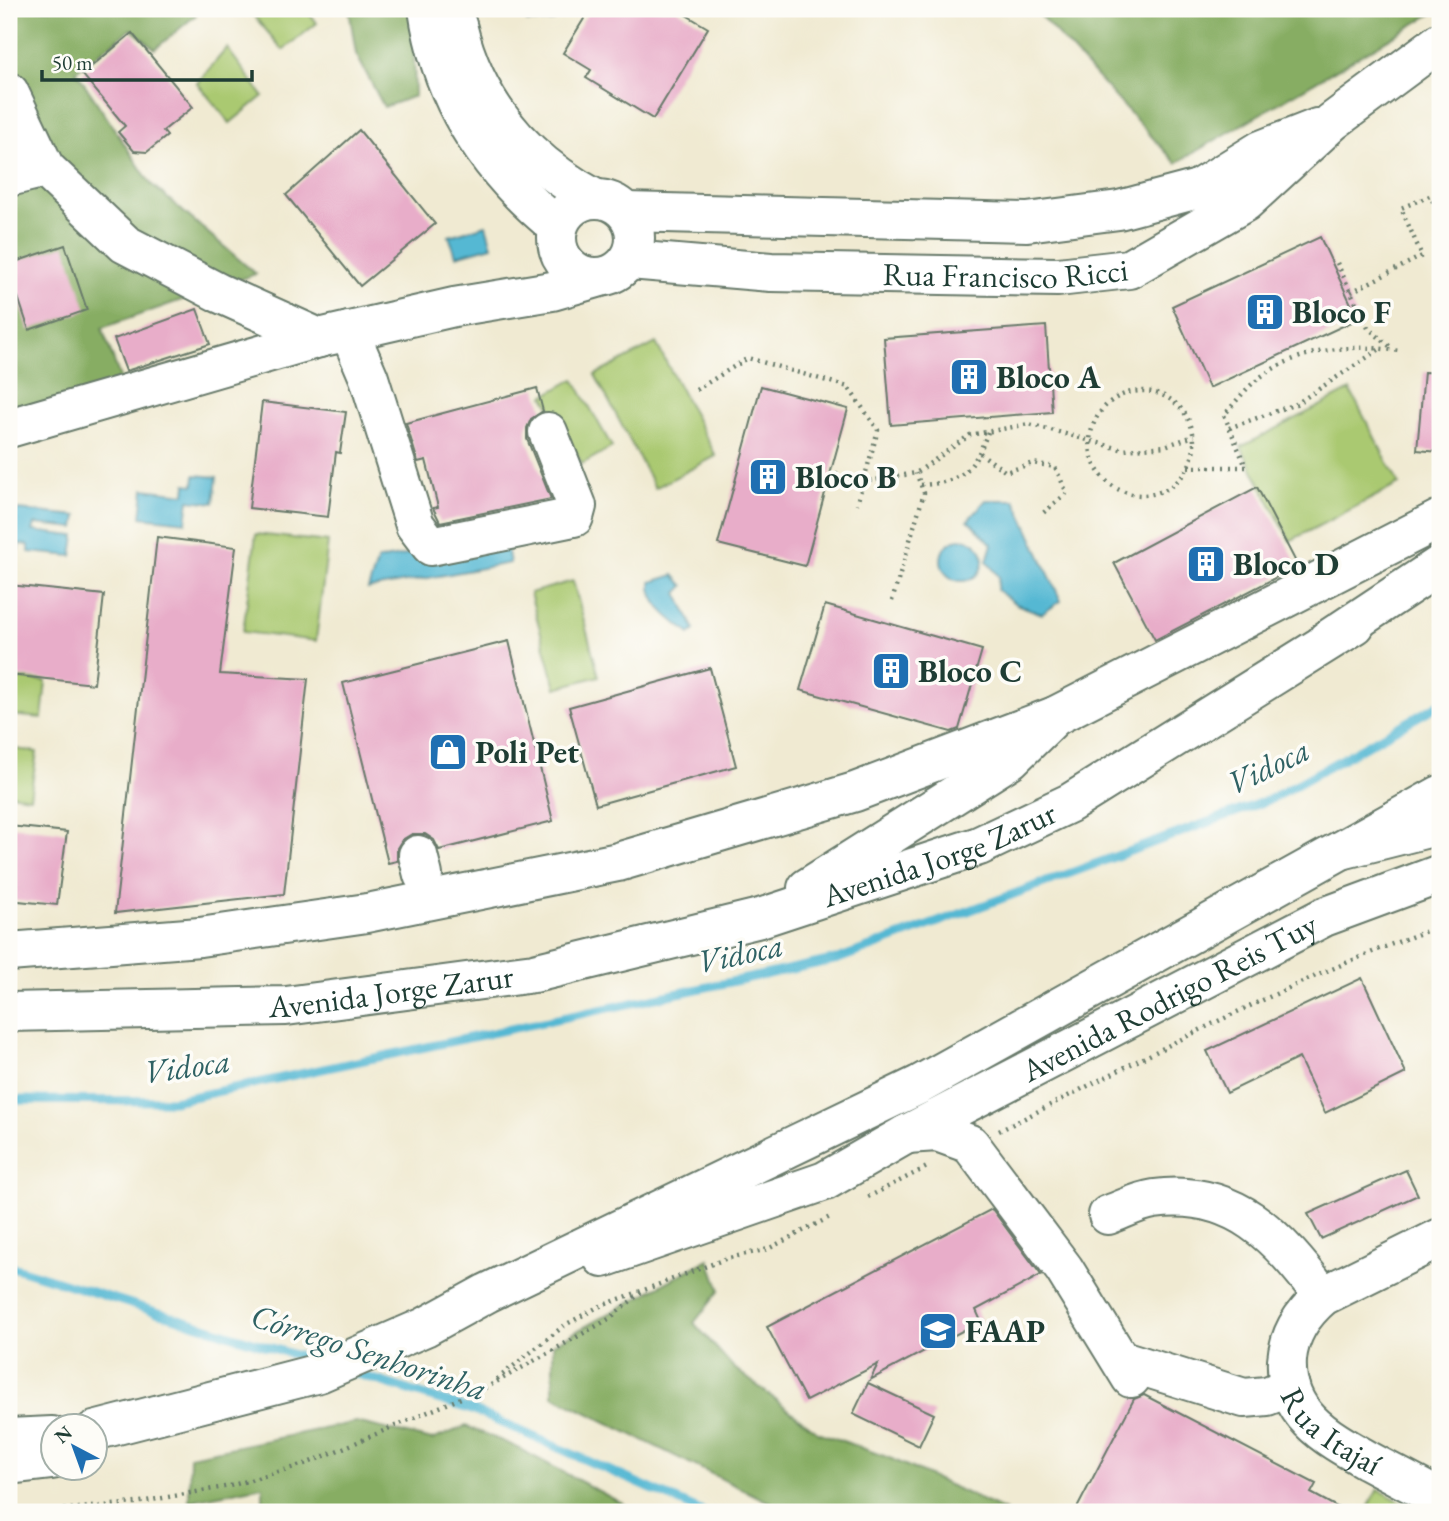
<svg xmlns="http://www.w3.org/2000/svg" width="1449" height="1521" viewBox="0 0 1449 1521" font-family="'EB Garamond',serif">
<rect width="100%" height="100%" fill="#fdfcf7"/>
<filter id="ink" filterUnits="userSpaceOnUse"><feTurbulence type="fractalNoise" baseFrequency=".0143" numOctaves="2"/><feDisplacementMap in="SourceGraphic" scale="14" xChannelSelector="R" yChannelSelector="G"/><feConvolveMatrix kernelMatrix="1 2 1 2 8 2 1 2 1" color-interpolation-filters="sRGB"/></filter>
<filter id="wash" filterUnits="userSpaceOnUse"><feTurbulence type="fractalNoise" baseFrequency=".00686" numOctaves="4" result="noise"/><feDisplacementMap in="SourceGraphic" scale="28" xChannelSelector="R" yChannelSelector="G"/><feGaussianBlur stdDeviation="1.57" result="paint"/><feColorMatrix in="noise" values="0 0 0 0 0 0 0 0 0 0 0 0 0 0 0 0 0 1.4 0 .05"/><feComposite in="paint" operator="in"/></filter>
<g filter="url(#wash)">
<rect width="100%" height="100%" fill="#f0ead2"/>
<g fill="#aac971" stroke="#648352" stroke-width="2">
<path d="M248,9H305L317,23L283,50Z"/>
<path d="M227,48L263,96L230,123L197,83Z"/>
<path d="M656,343L716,456L655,488L595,375Z"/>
<path d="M574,379L612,447L582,464L544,396Z"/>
<path d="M1350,390L1399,484L1290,541L1241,447Z"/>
<path d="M256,534L328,542L316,641L243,632Z"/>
<path d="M573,581L599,676L556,688L530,593Z"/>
<path d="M9,678L46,681L42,718L9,715Z"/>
<path d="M9,748L37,752L30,797L9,794Z"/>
<path d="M1378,1489L1418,1512H1366Z"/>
</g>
<g fill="#87ad63" stroke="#53754c" stroke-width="2">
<path d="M9,9H192L196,15L155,49L131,29L76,71L151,184L256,274L102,328L125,391L9,419V310L21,305L9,208Z"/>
<path d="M349,9H413L415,96L384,107L356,54Z"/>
<path d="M1034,9H1440L1176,163Z"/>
<path d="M709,1259L720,1290L694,1323L733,1367L818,1432L892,1459L1007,1512H789L553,1396V1344Z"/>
<path d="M356,1422L432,1440L466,1426L514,1446L638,1512H263V1486L189,1501L190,1456Z"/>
</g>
<g fill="#54b8d3" stroke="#3a7a84" stroke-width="2">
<path d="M527,9H554V21L527,22Z"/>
<path d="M486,225L492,246L456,256L449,236Z"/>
<path d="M195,475L217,477L214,503L189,500L186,522L141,517L144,489L185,494L186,484L194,485Z"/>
<path d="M986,500H1015L1061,601L1042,614L1016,604L997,590L999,577L987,561L992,544L968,520Z"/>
<path d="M9,509L77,516L75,528L35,524L33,531L75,536L72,556L29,552V545L19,544L18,550L9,549Z"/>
<path d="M505,537L510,563L368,589L378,560Z"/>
<circle cx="962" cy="560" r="21"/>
<path d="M674,575L684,586L677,593L695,630L690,634C674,621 649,606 651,582Z"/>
</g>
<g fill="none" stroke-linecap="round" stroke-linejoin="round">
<g stroke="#54b8d3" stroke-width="9">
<path d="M9,1100L173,1101L838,959L1271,799L1440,704"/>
<path d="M9,1266L314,1361"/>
<path d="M351,1372L475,1411L703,1512"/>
</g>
</g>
<g id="blocks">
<g fill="#e8adc9">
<path d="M590,9H676L708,28L653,119L586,78L591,70L563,53Z"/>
<path d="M132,33L193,107L163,131L167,136L147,152L134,151L118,132L125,126L82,74Z"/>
<path d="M359,130L435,224L360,286L286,195Z"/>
<path d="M1320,237L1358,319L1209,388L1172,306Z"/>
<path d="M65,245L87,310L29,330L18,297L9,300V264Z"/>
<path d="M197,309L210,344L126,371L114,339Z"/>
<path d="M1046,326L1052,412L891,425L884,338Z"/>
<path d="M1424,372L1440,373V452L1417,450Z"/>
<path d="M761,386L848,409L805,566L718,544Z"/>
<path d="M537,388L543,411L531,419L527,428V439L551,499L440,522L433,508L438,507L426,460L418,462L406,423Z"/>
<path d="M262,402L346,412L340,453L336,452L328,517L249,508Z"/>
<path d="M1257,487L1298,566L1155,640L1114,563Z"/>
<path d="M157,537L236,547L220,674L308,679L284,894L115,913Z"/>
<path d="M9,585L104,595L94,684L9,675Z"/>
<path d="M825,605L982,650L959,729L951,732L800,690Z"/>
<path d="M509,641L553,821L439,850L434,840L425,834H412L402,840L397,848V861L388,863L343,683Z"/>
<path d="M710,668L736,766L596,805L569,707Z"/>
<path d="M9,826L67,832L57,905L9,900Z"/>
<path d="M1362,978L1406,1073L1325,1113L1299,1058L1227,1093L1207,1051Z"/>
<path d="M1406,1170L1418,1195L1321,1239L1308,1214Z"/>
<path d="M992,1209L1041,1275L976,1310L981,1321L870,1380L878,1364L806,1401L767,1327Z"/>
<path d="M868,1383L934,1414L919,1446L853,1414Z"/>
<path d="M1144,1395L1316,1484L1311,1493L1346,1512H1075L1134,1399Z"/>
</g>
</g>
</g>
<g filter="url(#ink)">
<use href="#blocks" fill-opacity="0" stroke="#687a6b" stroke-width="2"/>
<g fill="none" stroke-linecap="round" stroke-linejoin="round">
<g stroke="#687a6b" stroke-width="42">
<g id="minor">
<path d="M428,9C441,99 488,171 558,227"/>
<path d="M457,25C476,104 523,160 594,198"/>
<path d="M9,92L45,168L125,244L219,293L319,338"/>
<path d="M9,177L45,168"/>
<circle cx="596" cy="238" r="39"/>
<path d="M626,212L1027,222L1119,210L1198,189L1261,150L1317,128"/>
<path id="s1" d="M630,260L771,272L1058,277L1129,269L1245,202L1332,122L1440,42"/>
<path d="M349,331L369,378L415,525L431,546L574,517L577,506L548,432"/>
<path d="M9,428L319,338L454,307L552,291L597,278"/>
<path d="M418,855L423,875"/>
<path d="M9,952L200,937L367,913L618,862L855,792L1055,716L1440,519"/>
<path d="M907,1134L937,1132L970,1144L1064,1269L1131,1378"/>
<path id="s2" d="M905,1135L1324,917L1440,874"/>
<path d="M1108,1215C1122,1210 1139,1201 1154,1199C1235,1188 1278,1237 1323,1296"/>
<path id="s3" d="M1440,1238L1323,1296C1303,1313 1289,1333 1287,1360C1284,1415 1328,1438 1369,1461C1393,1474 1417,1486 1440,1499"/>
<path d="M1122,1360L1244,1398L1267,1396L1290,1387"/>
<path d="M9,1465L52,1460"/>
</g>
</g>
<g stroke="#687a6b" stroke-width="42">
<g id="major">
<path d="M807,888L1011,759L1055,716"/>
<path id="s4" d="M9,1012L286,1006L534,973L760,918L979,846L1070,803L1355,625"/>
<path d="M603,1258L825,1181L905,1135"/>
<path d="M94,1431L319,1373L425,1327L487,1293L919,1085L1440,795"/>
<path d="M9,1438L52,1436"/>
</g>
</g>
<g stroke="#687a6b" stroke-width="42">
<g id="highway">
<path d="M1327,640L1440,565"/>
<path d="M1345,849L1440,825"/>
</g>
</g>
<g stroke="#687a6b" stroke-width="4.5" stroke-dasharray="2 5" stroke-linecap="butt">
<path d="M1337,263L1368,328L1393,349"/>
<path d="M1351,292L1422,256L1401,208L1430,196L1440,214"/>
<path d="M696,390L748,358L848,387L878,430L857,504"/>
<circle cx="1142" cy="443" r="52"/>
<path d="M1229,428L1296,404L1380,349"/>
<path d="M980,453L1006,472L1033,463L1055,467L1067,493L1043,513"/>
<path d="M1188,467H1246L1224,415C1235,403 1245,389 1258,379C1296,349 1352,343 1399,351"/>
<path d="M836,474L863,482L916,473L970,435L1029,424L1124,450L1165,446L1194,436"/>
<path d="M921,485C964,482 973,470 988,432"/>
<path d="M892,601L924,493L916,473"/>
<path d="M999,1131C1144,1058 1288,981 1440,926"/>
<path d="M868,1197L929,1166"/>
<path d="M497,1379L565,1325L598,1307L641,1291"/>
<path d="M36,1512L135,1503L230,1486L308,1463L489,1386L609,1319L644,1290L725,1259L768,1249L832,1216"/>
</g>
<use href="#minor" stroke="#fff" stroke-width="38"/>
<use href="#major" stroke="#fff" stroke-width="38"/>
<use href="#highway" stroke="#fff" stroke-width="38"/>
</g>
</g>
<defs>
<g id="building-square" transform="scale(2.0125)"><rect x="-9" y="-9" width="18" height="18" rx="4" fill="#1f6fb2" stroke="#fdfcf7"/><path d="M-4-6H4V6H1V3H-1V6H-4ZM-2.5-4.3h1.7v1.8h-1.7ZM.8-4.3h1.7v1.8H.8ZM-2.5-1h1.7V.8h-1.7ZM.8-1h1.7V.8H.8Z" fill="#fff"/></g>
<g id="shop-square" transform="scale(2.0125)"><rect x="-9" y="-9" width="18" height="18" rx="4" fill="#1f6fb2" stroke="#fdfcf7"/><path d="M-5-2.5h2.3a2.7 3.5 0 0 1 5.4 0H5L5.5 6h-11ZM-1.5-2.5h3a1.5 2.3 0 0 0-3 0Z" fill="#fff"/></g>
<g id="university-square" transform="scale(2.0125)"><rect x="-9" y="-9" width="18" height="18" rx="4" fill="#1f6fb2" stroke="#fdfcf7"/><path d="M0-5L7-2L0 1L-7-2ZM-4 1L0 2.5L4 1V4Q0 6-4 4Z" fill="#fff"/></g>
</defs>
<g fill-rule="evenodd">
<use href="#building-square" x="1265" y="312"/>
<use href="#building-square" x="969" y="377"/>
<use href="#building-square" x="768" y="477"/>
<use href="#building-square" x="1206" y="564"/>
<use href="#building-square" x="891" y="671"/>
<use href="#shop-square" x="448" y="752"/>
<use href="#university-square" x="938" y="1331"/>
</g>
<g text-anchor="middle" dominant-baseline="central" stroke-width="7" stroke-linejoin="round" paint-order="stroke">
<g font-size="32" fill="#1f3d34" stroke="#fdfcf7">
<text stroke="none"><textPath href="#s1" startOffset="376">Rua Francisco Ricci</textPath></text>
<text stroke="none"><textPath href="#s4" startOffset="950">Avenida Jorge Zarur</textPath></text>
<text stroke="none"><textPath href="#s4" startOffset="383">Avenida Jorge Zarur</textPath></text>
<text stroke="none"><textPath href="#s2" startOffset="298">Avenida Rodrigo Reis Tuy</textPath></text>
<text stroke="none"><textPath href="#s3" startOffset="296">Rua Itajaí</textPath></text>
</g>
<g font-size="32" font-weight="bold" fill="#1f3d34" stroke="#fdfcf7" text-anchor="start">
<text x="1292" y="312">Bloco F</text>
<text x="996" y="377">Bloco A</text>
<text x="795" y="477">Bloco B</text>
<text x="1233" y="564">Bloco D</text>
<text x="918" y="671">Bloco C</text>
<text x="475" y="752">Poli Pet</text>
<text x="965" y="1331">FAAP</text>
</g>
<g font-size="33" font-style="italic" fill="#2f6264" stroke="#fdfcf7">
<text transform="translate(1268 766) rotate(-26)">Vidoca</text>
<text transform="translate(740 953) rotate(-12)">Vidoca</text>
<text transform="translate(187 1066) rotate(-8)">Vidoca</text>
<text transform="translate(369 1352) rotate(18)">Córrego Senhorinha</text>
</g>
</g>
<rect width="1449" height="1521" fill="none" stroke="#fdfcf7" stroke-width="35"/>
<g transform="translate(74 1447) rotate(319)"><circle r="33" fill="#fdfcf7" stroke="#a4b0a9" stroke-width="2"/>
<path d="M0-5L12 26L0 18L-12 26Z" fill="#1f6fb2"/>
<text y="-10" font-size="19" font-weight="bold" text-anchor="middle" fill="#1f3d34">N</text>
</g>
<path d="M42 70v10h210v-10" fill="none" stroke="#1f3d34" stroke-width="3.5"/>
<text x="52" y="70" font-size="21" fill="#1f3d34" stroke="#fdfcf7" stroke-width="5" paint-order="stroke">50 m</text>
</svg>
